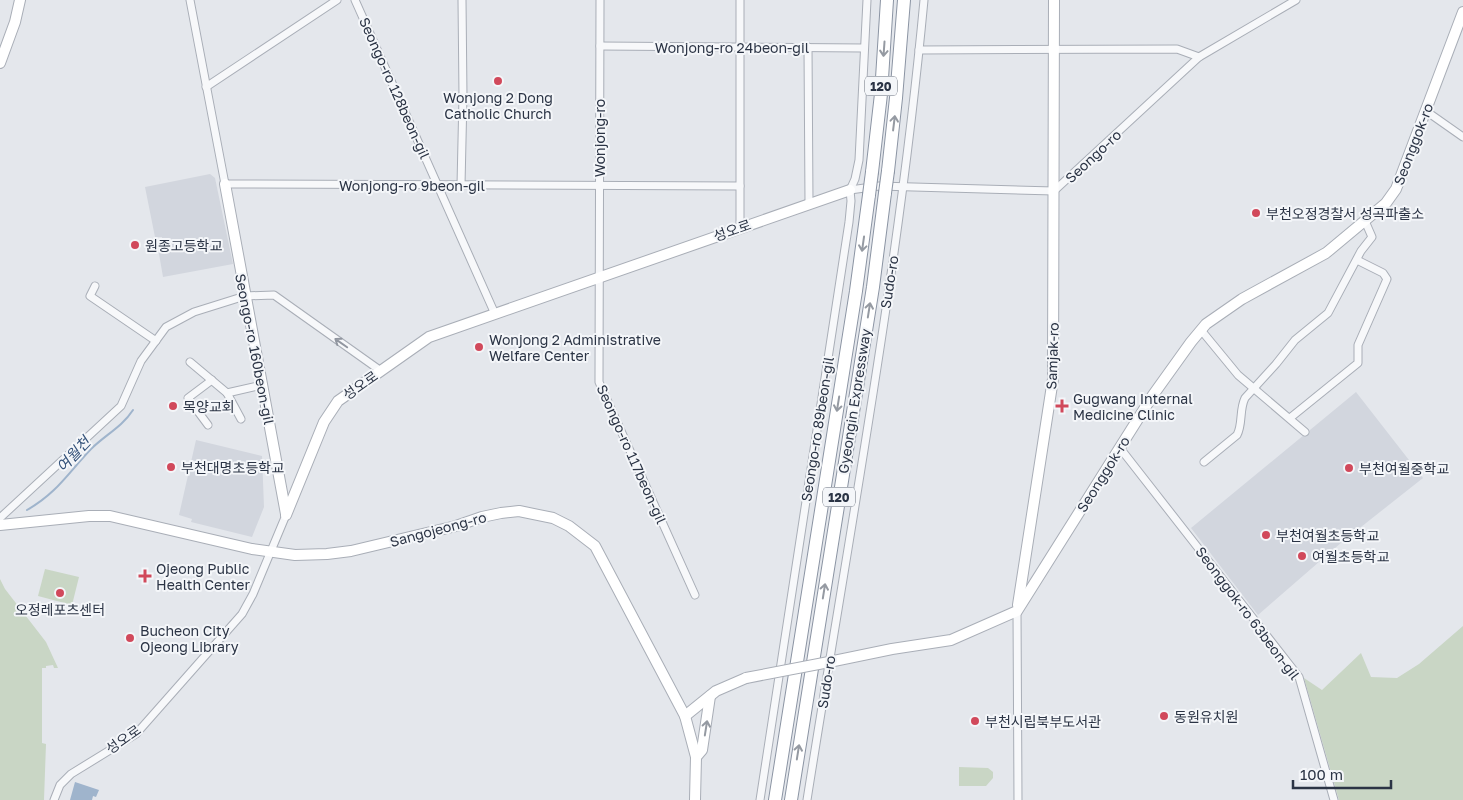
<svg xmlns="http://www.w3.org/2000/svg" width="1463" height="800" viewBox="0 0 1463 800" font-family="'Golos Text','Noto Sans KR',sans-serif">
<rect width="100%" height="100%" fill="#e4e7ec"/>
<g fill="#d2d6de">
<path d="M210,174L215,178L233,264L163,277L158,248L163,247L162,237H155L145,187Z"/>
<path d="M1356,392L1423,478L1342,542L1258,615L1191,528Z"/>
<path d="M196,440L262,456L264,507L252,537L191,522L192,519L179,515Z"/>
</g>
<g fill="#c9d6c5">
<path d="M45,569L79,577L72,605L38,596Z"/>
<path d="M0,579L5,589L46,642L58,668H54L53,665L46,666V668H42V743L46,744L44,800H0Z"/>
<path d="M1463,626V800H1339L1304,678L1322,690L1361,653L1371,677L1397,678L1419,664Z"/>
<path d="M959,767L988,768L993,772V778L986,786H959Z"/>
</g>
<path fill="#9fb4cc" d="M75,782L99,790L96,797L93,796L92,800H70Z"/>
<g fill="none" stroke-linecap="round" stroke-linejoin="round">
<path stroke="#9fb4cc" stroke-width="2" d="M27,510C57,493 68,473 91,449C105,435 122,427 133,410"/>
<g stroke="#a9aeb7" stroke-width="9">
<g id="street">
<path d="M190,0L225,184L740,186"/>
<path d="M355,0L495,314"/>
<path d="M600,0L599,382L695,595"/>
<path d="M740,0V227"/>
<path d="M600,46L864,48"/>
<path d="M808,47L809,203"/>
<path d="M919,50L1177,49L1199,57"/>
<path d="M206,87L337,0"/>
<path d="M1426,111L1463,137"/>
<path d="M461,185L463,96L462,0"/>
<path d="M850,190L879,186L1054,191L1199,57L1296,0"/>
<path d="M850,190L855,179L859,160L867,0"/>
<path d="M95,286L90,296L156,341"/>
<path d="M1201,330L1238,375L1305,432"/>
<path d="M190,362L227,393L262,385"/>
<path d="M227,393L241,419"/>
<path d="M1290,418L1358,363V345L1387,279L1383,273L1357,260"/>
<path d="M208,425L188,398L212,380"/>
<path d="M1120,448L1299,677L1334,800"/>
<path d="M1204,462L1237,435C1243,424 1239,410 1245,398L1276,364L1295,340L1328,313L1361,251L1372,237L1365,221"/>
<path d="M0,518L121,406L141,361L166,327L194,312L245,296L274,295L381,371"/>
<path d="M1017,611L1018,800"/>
<path d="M54,800L60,785L71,774L136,734L242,614L253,594L286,515"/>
<path d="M760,800L849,222L851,201L850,190"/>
<path d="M807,800C849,534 899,269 924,0"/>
</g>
</g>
<g stroke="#a9aeb7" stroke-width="12">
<g id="secondary">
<path d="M0,63L15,22L20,0"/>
<path d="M225,184L286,514"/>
<path d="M286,515L324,422L338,401L429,337L850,190"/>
<path d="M0,525L89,516H110L252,549L295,555L327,554L351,551L456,526L482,517L501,513L519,511L553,518L569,526L595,546L685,716L696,757L695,800"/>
<path d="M1018,605L1053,379L1054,0"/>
<path d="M829,662L892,649L951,640L1017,611L1153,395L1191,342L1206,324L1242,299L1326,253L1386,203L1396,189L1463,12"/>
<path d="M685,716L716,691L746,678"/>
<path d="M696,757L702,750L710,696"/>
</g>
</g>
<g stroke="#8b94a3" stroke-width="14">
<g id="highway">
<path d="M888,171L896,98L904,0"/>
<path d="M872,172L881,94L887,0"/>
<path d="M775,800L856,291L869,195"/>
<path d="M791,800L873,287L885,193"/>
</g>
</g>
<use href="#street" stroke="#f7f8fa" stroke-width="7"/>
<use href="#secondary" stroke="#fff" stroke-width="10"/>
<use href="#highway" stroke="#fff" stroke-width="12"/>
<g stroke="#a9aeb7" stroke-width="12" stroke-linecap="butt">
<path id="secondary-bridge" d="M746,678L829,662"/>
</g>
<g stroke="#8b94a3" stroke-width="14" stroke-linecap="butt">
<g id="highway-bridge">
<path d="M885,193L888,171"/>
<path d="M869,195L872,172"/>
</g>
</g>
<use href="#secondary-bridge" stroke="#fff" stroke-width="10"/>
<use href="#highway-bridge" stroke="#fff" stroke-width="12"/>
</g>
<defs><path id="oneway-shaft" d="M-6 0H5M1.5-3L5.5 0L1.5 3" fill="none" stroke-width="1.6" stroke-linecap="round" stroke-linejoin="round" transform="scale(1.25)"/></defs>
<g stroke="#959aa2">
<use href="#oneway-shaft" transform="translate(884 49) rotate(94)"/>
<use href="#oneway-shaft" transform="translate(894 123) rotate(-83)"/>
<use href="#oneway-shaft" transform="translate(863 244) rotate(98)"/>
<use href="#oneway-shaft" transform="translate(869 310) rotate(-81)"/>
<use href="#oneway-shaft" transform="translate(838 404) rotate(99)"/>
<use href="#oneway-shaft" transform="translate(824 591) rotate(-81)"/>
<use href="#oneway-shaft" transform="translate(706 728) rotate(-81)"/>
<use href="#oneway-shaft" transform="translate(798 752) rotate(-81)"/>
</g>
<use stroke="#9196a0" href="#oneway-shaft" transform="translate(341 343) rotate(-145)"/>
<g fill="#d1495b" stroke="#f4f6f9" stroke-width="2">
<circle cx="498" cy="81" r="5"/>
<circle cx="1256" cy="213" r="5"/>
<circle cx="135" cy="245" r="5"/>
<circle cx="479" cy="347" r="5"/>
<circle cx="173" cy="406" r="5"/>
<path d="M1059.5 398.5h5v5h5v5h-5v5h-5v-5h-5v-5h5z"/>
<circle cx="171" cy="467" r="5"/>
<circle cx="1349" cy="468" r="5"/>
<circle cx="1266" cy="535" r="5"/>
<circle cx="1302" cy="556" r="5"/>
<path d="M142.5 568.5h5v5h5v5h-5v5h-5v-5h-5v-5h5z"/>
<circle cx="60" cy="593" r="5"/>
<circle cx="130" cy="638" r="5"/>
<circle cx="1164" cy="716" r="5"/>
<circle cx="975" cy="721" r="5"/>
</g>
<g text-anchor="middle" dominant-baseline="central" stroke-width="4" stroke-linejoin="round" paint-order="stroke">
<g fill="#f4f6f9" stroke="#676e7b" stroke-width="1">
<rect x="865" y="76.5" width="32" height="19" rx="4"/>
<rect x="823" y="487.5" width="32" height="19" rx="4"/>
</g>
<g font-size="12" font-weight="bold" fill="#2b3445">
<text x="881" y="86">120</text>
<text x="839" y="497">120</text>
</g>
<g font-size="14" fill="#2b3445" stroke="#f4f6f9">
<text x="732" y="47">Wonjong-ro 24beon-gil</text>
<text transform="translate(395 88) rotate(66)">Seongo-ro 128beon-gil</text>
<text transform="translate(599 138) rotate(-90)">Wonjong-ro</text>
<text transform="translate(1413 144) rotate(-69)">Seonggok-ro</text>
<text transform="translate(1093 156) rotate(-43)">Seongo-ro</text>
<text x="412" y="185">Wonjong-ro 9beon-gil</text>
<text transform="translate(732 230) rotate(-19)">성오로</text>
<text transform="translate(889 282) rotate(-81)">Sudo-ro</text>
<text transform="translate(255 349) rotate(79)">Seongo-ro 160beon-gil</text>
<text transform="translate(1052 356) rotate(-88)">Samjak-ro</text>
<text transform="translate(360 385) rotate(-35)">성오로</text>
<text transform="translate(854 401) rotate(-81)">Gyeongin Expressway</text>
<text transform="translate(817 429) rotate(-81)">Seongo-ro 89beon-gil</text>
<text transform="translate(632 454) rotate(66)">Seongo-ro 117beon-gil</text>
<text transform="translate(1103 474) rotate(-58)">Seonggok-ro</text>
<text transform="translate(438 529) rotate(-15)">Sangojeong-ro</text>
<text transform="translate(1248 613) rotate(53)">Seonggok-ro 63beon-gil</text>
<text transform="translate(826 682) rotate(-81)">Sudo-ro</text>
<text transform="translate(123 739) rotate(-35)">성오로</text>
</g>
<g font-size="14" fill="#2b3445" stroke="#f4f6f9" text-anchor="start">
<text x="498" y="97" text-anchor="middle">Wonjong 2 Dong<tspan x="498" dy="16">Catholic Church</tspan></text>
<text x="1266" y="213">부천오정경찰서 성곡파출소</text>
<text x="145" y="245">원종고등학교</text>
<text x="489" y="339">Wonjong 2 Administrative<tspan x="489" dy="16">Welfare Center</tspan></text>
<text x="1073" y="398">Gugwang Internal<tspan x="1073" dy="16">Medicine Clinic</tspan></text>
<text x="183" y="406">목양교회</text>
<text x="181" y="467">부천대명초등학교</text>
<text x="1359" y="468">부천여월중학교</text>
<text x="1276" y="535">부천여월초등학교</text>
<text x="1312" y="556">여월초등학교</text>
<text x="156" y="568">Ojeong Public<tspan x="156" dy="16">Health Center</tspan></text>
<text x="60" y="609" text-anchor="middle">오정레포츠센터</text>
<text x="140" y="630">Bucheon City<tspan x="140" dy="16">Ojeong Library</tspan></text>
<text x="1174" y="716">동원유치원</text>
<text x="985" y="721">부천시립북부도서관</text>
</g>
<g font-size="15" font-style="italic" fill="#34527a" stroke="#f4f6f9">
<text transform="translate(73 454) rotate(-47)">여월천</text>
</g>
</g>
<path d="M1293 780v8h98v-8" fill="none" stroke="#2b3445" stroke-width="2.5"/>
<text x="1300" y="780" font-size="15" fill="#2b3445" stroke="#f4f6f9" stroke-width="4" paint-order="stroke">100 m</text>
</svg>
